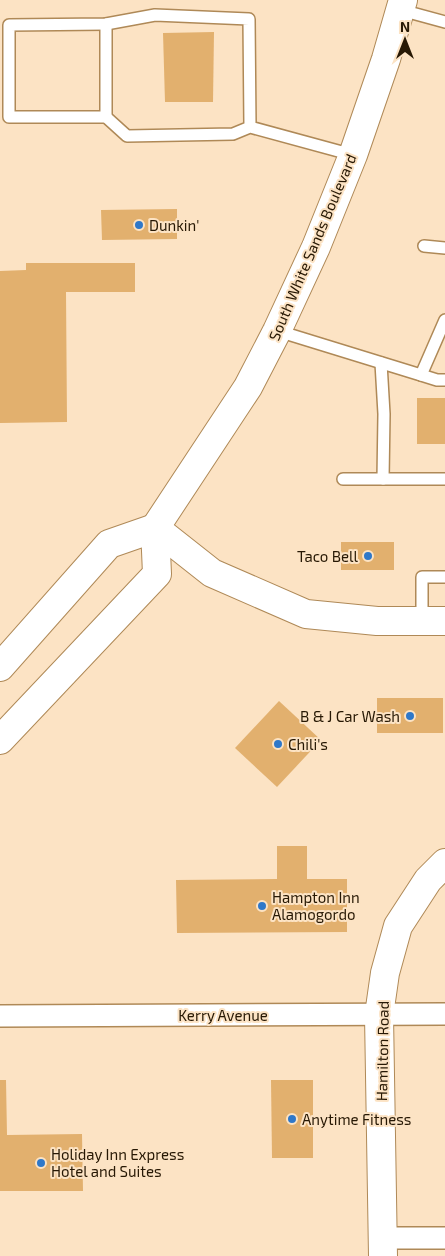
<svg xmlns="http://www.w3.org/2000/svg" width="445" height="1256" viewBox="0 0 445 1256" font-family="'Exo 2',sans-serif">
<rect width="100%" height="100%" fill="#fce3c4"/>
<g fill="#e2b06e">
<path d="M214,32L213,102H165L163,33Z"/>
<path d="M177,209V239L102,240L101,210Z"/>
<path d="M26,263H135V292H66L67,422L0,423V271L26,270Z"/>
<rect x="417" y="398" width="28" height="46"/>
<rect x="341" y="542" width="53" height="28"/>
<rect x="377" y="698" width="66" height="35"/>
<path d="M279,701L321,740L277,787L235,748Z"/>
<path d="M277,846H307V879H347V932L177,933L176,880L277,879Z"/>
<path d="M0,1080H6L7,1135L82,1134L83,1191H0Z"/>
<path d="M271,1080H313V1158H272Z"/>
</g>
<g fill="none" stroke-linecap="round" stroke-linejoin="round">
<g stroke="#af8957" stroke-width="14">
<g id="service">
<path d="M401,10L445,22"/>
<path d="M106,117V24"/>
<path d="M250,127L233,134L127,136L106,117H9V25L106,24L155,15L249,19L250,127L353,155"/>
<path d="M424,246L445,248"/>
<path d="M278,331L421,375L445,320"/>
<path d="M381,363L384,414L383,479"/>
<path d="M421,375L437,380H445"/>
<path d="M343,479H445"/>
<path d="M422,621V577H445"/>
</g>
</g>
<g stroke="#af8957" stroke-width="24">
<g id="minor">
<path d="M0,1016L445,1014"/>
<path d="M382,1238H445"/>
</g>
</g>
<g stroke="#af8957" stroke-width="30">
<g id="secondary">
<path d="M155,528L212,573L306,614L377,621H445"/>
<path d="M383,1256L379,1015L385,973L398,926L428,880L445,863"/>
</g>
</g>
<g stroke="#af8957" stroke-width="30">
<g id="primary">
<path d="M0,667L109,544L155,528"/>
<path d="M0,740L157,574L155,528L248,387L277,331L316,247L353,155L386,59L403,0"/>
</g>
</g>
<use href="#service" stroke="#fff" stroke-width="11"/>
<use href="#minor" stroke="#fff" stroke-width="21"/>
<use href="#secondary" stroke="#fff" stroke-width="28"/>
<use href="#primary" stroke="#fff" stroke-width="28"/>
</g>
<g fill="#2f78c9" stroke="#fce3c4" stroke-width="2">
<circle cx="139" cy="225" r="5"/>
<circle cx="368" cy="556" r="5"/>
<circle cx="410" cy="716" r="5"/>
<circle cx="278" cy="744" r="5"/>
<circle cx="262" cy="906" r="5"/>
<circle cx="292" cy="1119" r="5"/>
<circle cx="41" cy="1163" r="5"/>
</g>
<g text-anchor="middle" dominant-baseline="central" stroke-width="4" stroke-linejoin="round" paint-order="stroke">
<g font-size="15" fill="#271804" stroke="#fce3c4" text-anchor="start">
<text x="149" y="225">Dunkin'</text>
<text x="358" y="556" text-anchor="end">Taco Bell</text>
<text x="400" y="716" text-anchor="end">B &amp; J Car Wash</text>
<text x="288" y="744">Chili's</text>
<text x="272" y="897">Hampton Inn<tspan x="272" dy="17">Alamogordo</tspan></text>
<text x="302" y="1119">Anytime Fitness</text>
<text x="51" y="1154">Holiday Inn Express<tspan x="51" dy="17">Hotel and Suites</tspan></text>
</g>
<g font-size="15" fill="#271804" stroke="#fce3c4">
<text transform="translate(312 247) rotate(-67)">South White Sands Boulevard</text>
<text x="223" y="1015">Kerry Avenue</text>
<text transform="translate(382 1051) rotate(-89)">Hamilton Road</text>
</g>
</g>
<g transform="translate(405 40)" stroke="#fce3c4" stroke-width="4" paint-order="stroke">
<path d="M0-4L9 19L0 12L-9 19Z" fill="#271804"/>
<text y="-8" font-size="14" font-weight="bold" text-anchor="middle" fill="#271804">N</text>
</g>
</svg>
